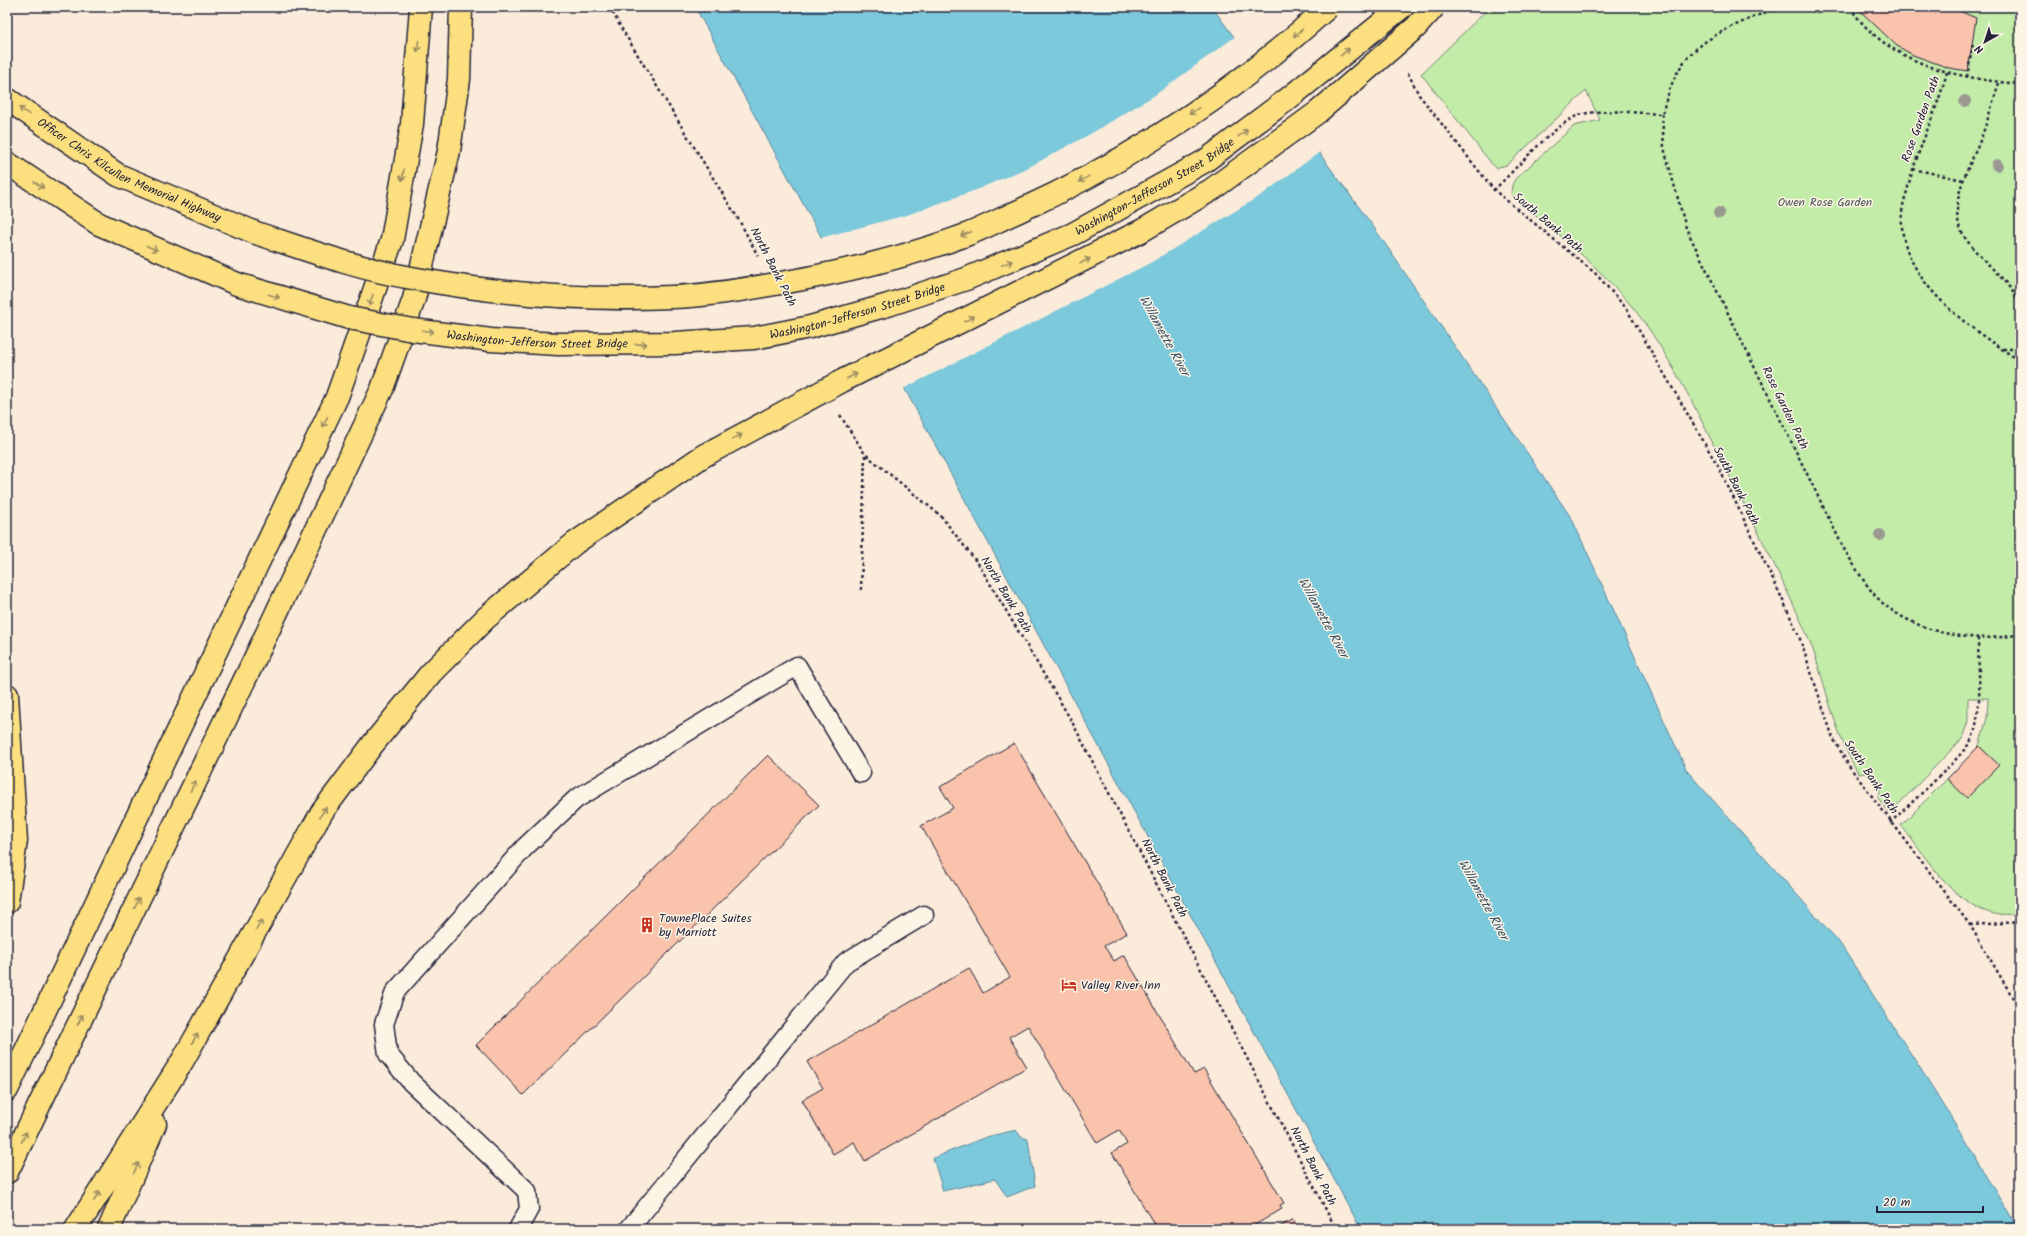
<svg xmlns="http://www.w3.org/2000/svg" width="2027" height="1236" viewBox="0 0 2027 1236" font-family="Kalam,sans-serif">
<rect width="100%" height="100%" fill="#fbebda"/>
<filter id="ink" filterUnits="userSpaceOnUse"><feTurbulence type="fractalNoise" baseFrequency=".025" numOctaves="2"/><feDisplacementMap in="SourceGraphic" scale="8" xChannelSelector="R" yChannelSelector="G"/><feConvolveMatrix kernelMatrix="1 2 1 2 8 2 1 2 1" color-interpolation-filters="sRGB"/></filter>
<g filter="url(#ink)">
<path fill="#c2eca8" stroke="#728772" d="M1490,7H2020V914C1966,926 1929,861 1901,825L1947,779L1998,765L1979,746L1987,718L1988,698H1968V721L1962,739L1890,813L1878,798L1882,782C1875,774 1870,772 1859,774C1831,730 1826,677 1805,630C1770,552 1729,476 1691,400C1675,371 1658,340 1638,314C1602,268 1555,232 1511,194L1512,185L1515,179L1574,126L1600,120L1586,91L1507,165L1495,168L1421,74Z"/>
<g fill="#7dc9dc" stroke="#59869c">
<path d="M695,7H1212L1375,229L1572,519L1687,771L1839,942L1945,1107L2019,1229H1361L902,384Z"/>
<path d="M1016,1130L1021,1137L1028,1139L1035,1186L1007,1197L995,1179L943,1191L933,1158L986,1137Z"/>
</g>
<path fill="#fbebda" d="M1236,36L1321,151L1263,194L1150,263L903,389L820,238L907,215L976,190L1029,167L1092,133L1155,95Z"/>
<g fill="#f9c3ac" stroke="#22223b">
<path d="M1856,7H1950L1976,18L1968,71L1949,68L1913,55L1897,46Z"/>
<path d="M1014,743L1127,933L1104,946L1114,961L1124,955L1194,1074L1204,1069L1284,1203L1280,1205L1282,1209L1253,1226L1255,1229H1157L1112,1153L1127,1144L1119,1130L1097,1143L1028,1026L1009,1037L1027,1067L865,1161L854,1142L833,1154L802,1100L823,1088L807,1062L969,968L983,993L1010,977L921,826L953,808L940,787Z"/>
<path d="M1979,746L1999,765L1967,798L1947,779Z"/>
<path d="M768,755L819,805L523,1095L476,1045Z"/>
<path d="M1293,1219L1299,1229H1276Z"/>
</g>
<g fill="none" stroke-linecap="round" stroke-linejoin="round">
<g stroke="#22223b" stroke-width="21">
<g id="lane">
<path d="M518,1229L529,1209L527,1191L411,1082L388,1054L384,1024L395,992L525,847L576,799L797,666L861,773"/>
<path d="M629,1229L846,962L924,915"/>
</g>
</g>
<g stroke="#22223b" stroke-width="25">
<g id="highway">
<path id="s1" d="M7,99L118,175L256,233"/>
<path d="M7,163L99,224L237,284"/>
<path d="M7,695L16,841L7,902"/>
<path d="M7,1090L337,397L392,240L412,124L421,7"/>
<path d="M7,1172L259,650L382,389L414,299L449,151L459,79L461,7"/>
<path d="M76,1229L183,1060L322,812L373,744L431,673L486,618L575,543L703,456"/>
<path d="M109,1229L155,1124"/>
</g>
</g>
<g stroke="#22223b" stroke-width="2.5" stroke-dasharray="3 3" stroke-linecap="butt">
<path d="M610,7L620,26L740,222L758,256"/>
<path d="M1850,7C1886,63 1958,79 2020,84"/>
<path d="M1947,72C1937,111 1918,148 1908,187C1906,196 1902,205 1902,214C1897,280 1971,329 2020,361"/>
<path d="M1408,73L1419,95L1494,190L1596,274L1626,308L1719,468L1779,592L1799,636L1833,738L1849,766L1970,925L2016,1003L2020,1015"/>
<path d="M1967,77L1973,43"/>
<path d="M1999,83C1993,101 1988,120 1981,138C1970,168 1945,204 1964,236C1980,261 2007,277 2020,304"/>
<path d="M1662,114L1664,148L1686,228L1844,549C1856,568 1868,591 1886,606C1922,634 1976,644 2020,634"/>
<path d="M1913,169L1963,180"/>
<path d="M1494,190C1513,172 1558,120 1582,114C1608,109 1636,113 1662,114C1667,96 1672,80 1682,65C1701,35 1748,20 1779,7"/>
<path d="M2003,349H2016L2020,347"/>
<path d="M840,415L865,454L941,516L979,565L1071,720L1336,1229"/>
<path d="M861,590L865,454"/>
<path d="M1890,823C1906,807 1968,753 1973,736C1983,706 1978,669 1978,638"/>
<path d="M1970,925L2020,922"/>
<path d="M2016,1002L2020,983"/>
</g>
<use href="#lane" stroke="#fcf5e5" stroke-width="18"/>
<use href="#highway" stroke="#fce080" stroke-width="22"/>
<g stroke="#22223b" stroke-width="25" stroke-linecap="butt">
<g id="highway-bridge">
<path d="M256,233C307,250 358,269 412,278C497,294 585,301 672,297C706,296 741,290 775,284C840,273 904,258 966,235C984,228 1001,219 1019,211C1131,160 1237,90 1328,7"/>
<path id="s2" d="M237,284L349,318L413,330L491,340L558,344L675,343L754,338L810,327L888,305L966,279L1073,234L1205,161L1289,98L1402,7"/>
<path d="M703,456L842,381L1143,230L1211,190L1318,112L1416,27L1434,7"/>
</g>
</g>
<use href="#highway-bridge" stroke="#fce080" stroke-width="22"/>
</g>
<g fill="#9a9891">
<circle cx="1965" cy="101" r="6"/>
<circle cx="1997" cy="165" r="6"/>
<circle cx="1719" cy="213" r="6"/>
<circle cx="1880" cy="535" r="6"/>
</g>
<defs><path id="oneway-shaft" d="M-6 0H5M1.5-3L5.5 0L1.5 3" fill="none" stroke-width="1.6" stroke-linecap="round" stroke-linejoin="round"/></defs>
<g stroke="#9a8a61">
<use href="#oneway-shaft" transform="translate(1298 33) rotate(140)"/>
<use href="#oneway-shaft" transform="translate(418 46) rotate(95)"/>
<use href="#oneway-shaft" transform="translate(1345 52) rotate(-39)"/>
<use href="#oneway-shaft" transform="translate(24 111) rotate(-145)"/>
<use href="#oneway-shaft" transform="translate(1194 111) rotate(145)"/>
<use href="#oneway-shaft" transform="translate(1243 133) rotate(-37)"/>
<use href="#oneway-shaft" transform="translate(403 175) rotate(99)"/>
<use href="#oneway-shaft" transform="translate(1084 179) rotate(151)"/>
<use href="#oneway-shaft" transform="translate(39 185) rotate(34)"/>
<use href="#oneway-shaft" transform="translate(966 234) rotate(159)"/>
<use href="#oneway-shaft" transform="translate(152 248) rotate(23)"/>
<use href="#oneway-shaft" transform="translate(1085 261) rotate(-27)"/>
<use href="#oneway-shaft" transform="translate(1007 263) rotate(-22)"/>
<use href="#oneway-shaft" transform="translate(274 296) rotate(18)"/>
<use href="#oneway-shaft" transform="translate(371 300) rotate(110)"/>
<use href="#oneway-shaft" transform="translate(969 319) rotate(-26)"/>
<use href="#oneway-shaft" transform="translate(428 331) rotate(7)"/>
<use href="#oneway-shaft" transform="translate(641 344) rotate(-1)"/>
<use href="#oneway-shaft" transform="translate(852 376) rotate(-27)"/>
<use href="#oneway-shaft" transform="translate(325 422) rotate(116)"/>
<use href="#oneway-shaft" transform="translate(737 437) rotate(-28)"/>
<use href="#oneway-shaft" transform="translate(193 786) rotate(-64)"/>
<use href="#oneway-shaft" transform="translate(323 812) rotate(-57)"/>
<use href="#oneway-shaft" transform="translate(137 903) rotate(-64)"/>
<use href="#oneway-shaft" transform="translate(259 925) rotate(-61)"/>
<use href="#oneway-shaft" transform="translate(80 1020) rotate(-64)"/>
<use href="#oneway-shaft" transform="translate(195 1038) rotate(-61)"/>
<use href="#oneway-shaft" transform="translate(24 1137) rotate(-65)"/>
<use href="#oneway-shaft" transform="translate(136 1168) rotate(-66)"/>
<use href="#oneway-shaft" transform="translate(97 1196) rotate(-58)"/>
</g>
</g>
<defs>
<g id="building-bare" transform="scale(1.2)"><path d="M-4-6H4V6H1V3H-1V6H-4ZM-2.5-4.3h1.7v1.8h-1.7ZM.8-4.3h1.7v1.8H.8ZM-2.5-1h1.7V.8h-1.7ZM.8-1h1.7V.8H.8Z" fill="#c8321e" stroke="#fcf5e5" stroke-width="2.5" paint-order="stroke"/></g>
<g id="hotel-bare" transform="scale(1.2)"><path d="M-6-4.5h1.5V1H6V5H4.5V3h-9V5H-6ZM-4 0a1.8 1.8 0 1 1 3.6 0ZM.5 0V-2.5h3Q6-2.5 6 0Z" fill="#c8321e" stroke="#fcf5e5" stroke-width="2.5" paint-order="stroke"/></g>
</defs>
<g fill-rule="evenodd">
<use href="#building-bare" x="647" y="925"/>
<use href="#hotel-bare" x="1069" y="985"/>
</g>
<g text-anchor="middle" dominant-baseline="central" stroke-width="3" stroke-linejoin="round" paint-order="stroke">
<g font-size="12" fill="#22223b" stroke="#fcf5e5">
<text transform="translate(1921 119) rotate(-70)">Rose Garden Path</text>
<text stroke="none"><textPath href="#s1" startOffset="142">Officer Chris Kilcullen Memorial Highway</textPath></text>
<text stroke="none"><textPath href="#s2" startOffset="955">Washington-Jefferson Street Bridge</textPath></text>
<text transform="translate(1548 223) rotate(40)">South Bank Path</text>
<text transform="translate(773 267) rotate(63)">North Bank Path</text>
<text stroke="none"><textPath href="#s2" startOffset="631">Washington-Jefferson Street Bridge</textPath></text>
<text stroke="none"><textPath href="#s2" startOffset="307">Washington-Jefferson Street Bridge</textPath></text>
<text transform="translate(1785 408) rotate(64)">Rose Garden Path</text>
<text transform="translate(1736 486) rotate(63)">South Bank Path</text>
<text transform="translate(1006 595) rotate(59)">North Bank Path</text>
<text transform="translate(1871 777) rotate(56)">South Bank Path</text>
<text transform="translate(1164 878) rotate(63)">North Bank Path</text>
<text transform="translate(1313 1166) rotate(63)">North Bank Path</text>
</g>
<g font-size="12" fill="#4a5456" stroke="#fcf5e5">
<text x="1825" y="202">Owen Rose Garden</text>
</g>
<g font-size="12" fill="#22223b" stroke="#fcf5e5" text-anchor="start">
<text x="659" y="918">TownePlace Suites<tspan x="659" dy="14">by Marriott</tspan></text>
<text x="1081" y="985">Valley River Inn</text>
</g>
<g font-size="13" font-style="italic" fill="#3d546b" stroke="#fcf5e5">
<text transform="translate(1164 336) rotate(61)">Willamette River</text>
<text transform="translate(1323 618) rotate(61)">Willamette River</text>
<text transform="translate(1483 900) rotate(61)">Willamette River</text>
</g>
</g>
<rect width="2027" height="1236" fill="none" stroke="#fcf5e5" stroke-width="24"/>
<rect x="12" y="12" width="2003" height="1212" fill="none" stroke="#22223b" stroke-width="1.5" filter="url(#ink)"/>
<g transform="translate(1985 42) rotate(219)" stroke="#fcf5e5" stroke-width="3" paint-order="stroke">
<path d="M0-3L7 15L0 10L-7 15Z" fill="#22223b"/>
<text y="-6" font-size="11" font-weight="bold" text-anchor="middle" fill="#22223b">N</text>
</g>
<path d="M1877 1206v6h106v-6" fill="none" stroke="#22223b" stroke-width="2"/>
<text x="1883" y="1206" font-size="12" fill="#22223b" stroke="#fcf5e5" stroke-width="3" paint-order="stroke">20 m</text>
</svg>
